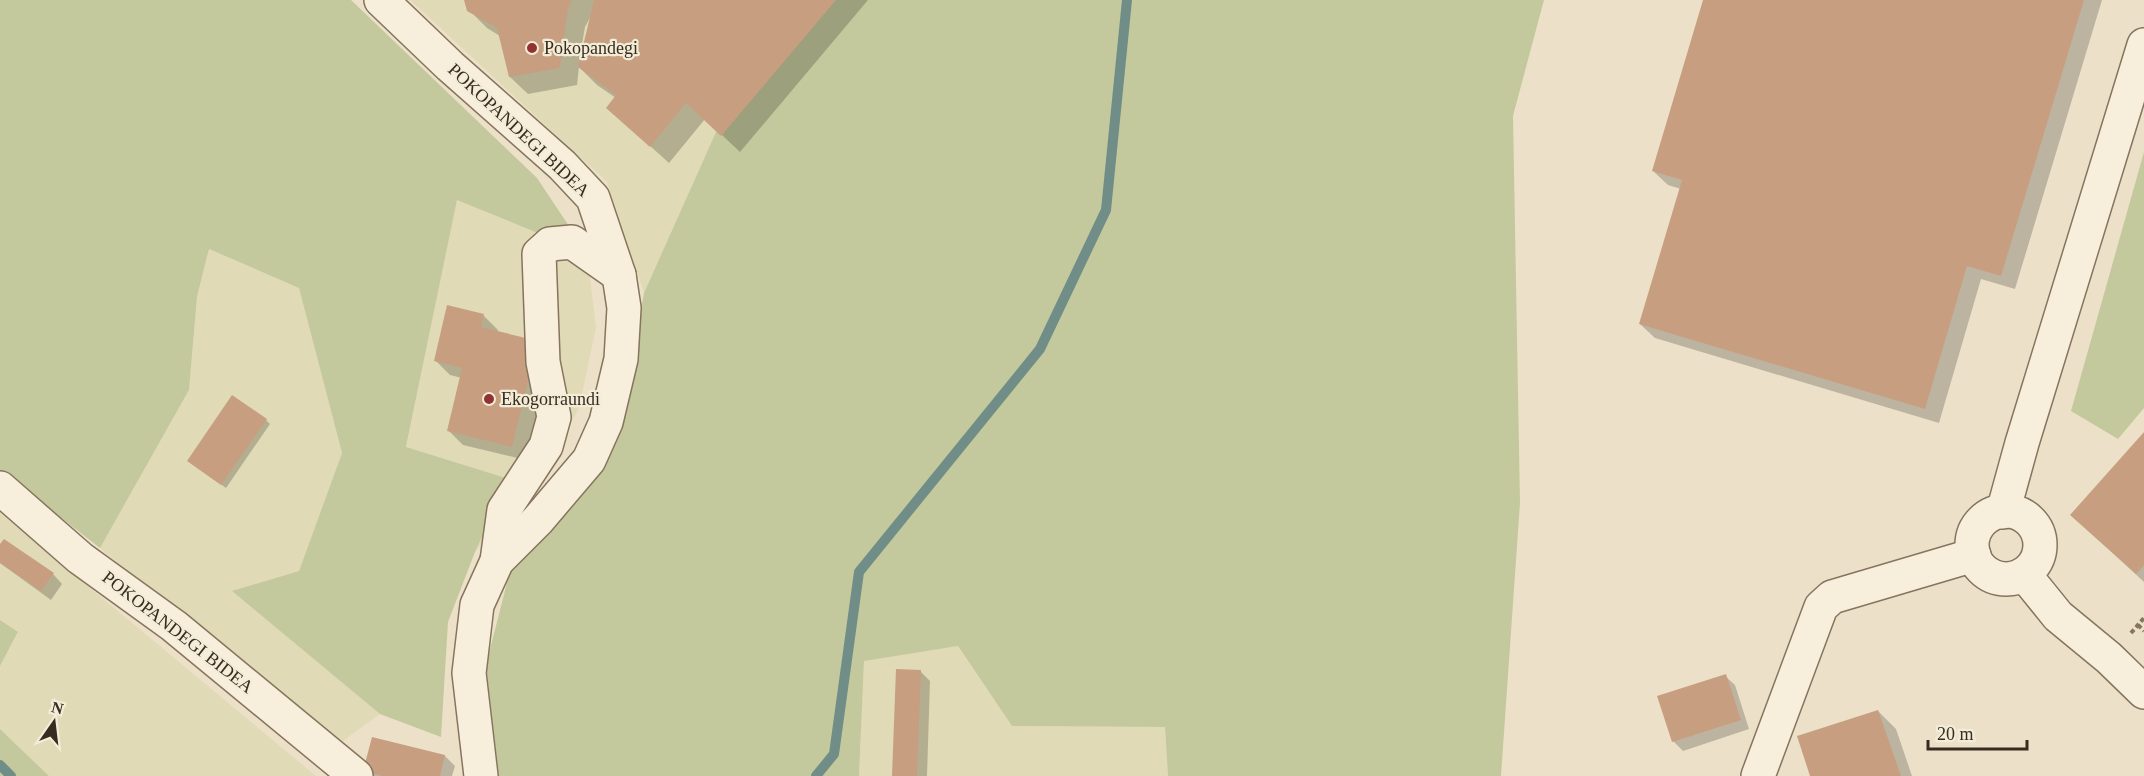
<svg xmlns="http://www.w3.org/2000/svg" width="2144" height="776" viewBox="0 0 2144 776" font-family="Georgia,serif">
<rect width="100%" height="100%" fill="#ece1c8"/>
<g fill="#e1dab6">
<path d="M410,0H775L644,293L607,182Z"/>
<path d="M457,199L587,253L596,328L579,408L551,460L475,552L508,479L406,448Z"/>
<path d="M209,249L299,288L342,453L299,571L233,591L380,714L336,746L100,548L189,390L197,297Z"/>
<path d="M0,513L316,776H49L0,729V666L18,633L0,620Z"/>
<path d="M958,646L1012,726L1165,727L1168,776H859L864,660Z"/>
</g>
<g fill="#c3c99c">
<path d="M0,0H351L537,178L587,253L457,200L406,447L509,479L475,552L448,622L441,737L380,714L232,591L299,571L342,453L299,288L209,249L197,297L189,390L100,548L0,470Z"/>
<path d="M775,0H1544L1513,116L1520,503L1501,776H1168L1165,727L1012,726L958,646L864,661L859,776H499L486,665L510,571L616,439L644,293Z"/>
<path d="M2144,152V408L2118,439L2071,411Z"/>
<path d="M0,620L18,632L0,666Z"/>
<path d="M0,729L49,776H0Z"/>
</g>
<g fill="#0003" fill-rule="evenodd">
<path d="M466,0H868L740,152L705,119L669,163L608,108L616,98L597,85L579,67L577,85L528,94L510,77L500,36L487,28L469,10ZM591,16L585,45L582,44L585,27Z"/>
<path d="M1705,0H2102L2015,289L1981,279L1939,423L1655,338L1640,324L1681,189L1668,185L1653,171Z"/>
<path d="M448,307L484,316L498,330L497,333L551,356L526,460L463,445L449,431L462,378L450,375L435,360Z"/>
<path d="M266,420L270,424L226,488L188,461Z"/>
<path d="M2144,434V582L2072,515Z"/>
<path d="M0,547L53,574L62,584L51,600L0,563Z"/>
<path d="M920,671L930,681L927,776H894Z"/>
<path d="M1725,676L1735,685L1749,729L1683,751L1673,741Z"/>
<path d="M1878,711L1896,729L1912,776H1812Z"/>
<path d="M373,739L445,756L455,766L452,776H370Z"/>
</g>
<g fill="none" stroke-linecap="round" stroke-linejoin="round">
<g stroke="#708e87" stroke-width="10">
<path d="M0,765L11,776"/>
<path d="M816,776L834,754L859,572L1040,349L1106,210L1127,0"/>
</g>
</g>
<g fill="#c79f80">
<path d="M464,0H572L568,8L560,68L509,77L497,28L467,11Z"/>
<path d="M594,0H836L721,136L686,103L650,147L606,108L616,95L578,67Z"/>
<path d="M1703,0H2084L2001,276L1967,266L1925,409L1639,324L1682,180L1652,171Z"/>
<path d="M447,305L484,314L481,327L538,341L512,447L447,431L462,368L434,361Z"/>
<path d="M232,395L267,419L221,485L187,461Z"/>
<path d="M2144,432V565L2136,574L2070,515Z"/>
<path d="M4,539L54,573L41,591L0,563V544Z"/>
<path d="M896,669L921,670L917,776H892Z"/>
<path d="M1726,674L1741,720L1672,742L1657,696Z"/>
<path d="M1878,710L1901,776H1810L1797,736Z"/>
<path d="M372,737L445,755L440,776H382L363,771Z"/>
</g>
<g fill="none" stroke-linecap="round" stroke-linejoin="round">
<g stroke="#86745e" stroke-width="36">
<g id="minor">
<path d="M381,0L450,66L562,165L593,198L619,275L624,308L621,359L606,422L589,460L538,520L497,561L477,605L469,673L481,776"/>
<path d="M0,488L80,558L174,626L356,776"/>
<circle cx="2006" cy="545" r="34"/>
<path d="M2003,512L2022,443L2144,45"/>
<path d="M497,561L504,510L546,446L554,417L543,362L539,254L550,244L572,242L619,275"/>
<path d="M2024,574L2058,616L2109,658L2144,692"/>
<path d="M1758,776L1821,607L1832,597L1974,555"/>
</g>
</g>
<g stroke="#86745e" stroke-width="4" stroke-dasharray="4.5 3" stroke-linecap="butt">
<path d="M2138,625L2144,631"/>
<path d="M2131,633L2144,618"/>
</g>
<use href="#minor" stroke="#f7efdb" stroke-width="33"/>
</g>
<g fill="#913332" stroke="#f3ecd7" stroke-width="2">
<circle cx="532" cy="48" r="6"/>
<circle cx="489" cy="399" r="6"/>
</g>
<g text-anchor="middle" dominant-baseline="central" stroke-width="4.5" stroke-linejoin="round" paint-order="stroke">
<g font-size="18" fill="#382c21" stroke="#f3ecd7" text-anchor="start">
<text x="544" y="48">Pokopandegi</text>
<text x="501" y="399">Ekogorraundi</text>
</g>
<g font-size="18" fill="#382c21" stroke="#f3ecd7">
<text transform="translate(519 130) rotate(43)">POKOPANDEGI BIDEA</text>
<text transform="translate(178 632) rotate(38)">POKOPANDEGI BIDEA</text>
</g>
</g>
<g transform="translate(54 722) rotate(14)" stroke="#f3ecd7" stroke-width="4.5" paint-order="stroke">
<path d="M0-4.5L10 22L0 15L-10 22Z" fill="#382c21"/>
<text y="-9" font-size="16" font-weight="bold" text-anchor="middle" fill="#382c21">N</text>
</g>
<path d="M1928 740v9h99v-9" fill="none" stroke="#382c21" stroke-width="3"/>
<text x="1937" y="740" font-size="18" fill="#382c21" stroke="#f3ecd7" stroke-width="4.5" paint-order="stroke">20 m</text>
</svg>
